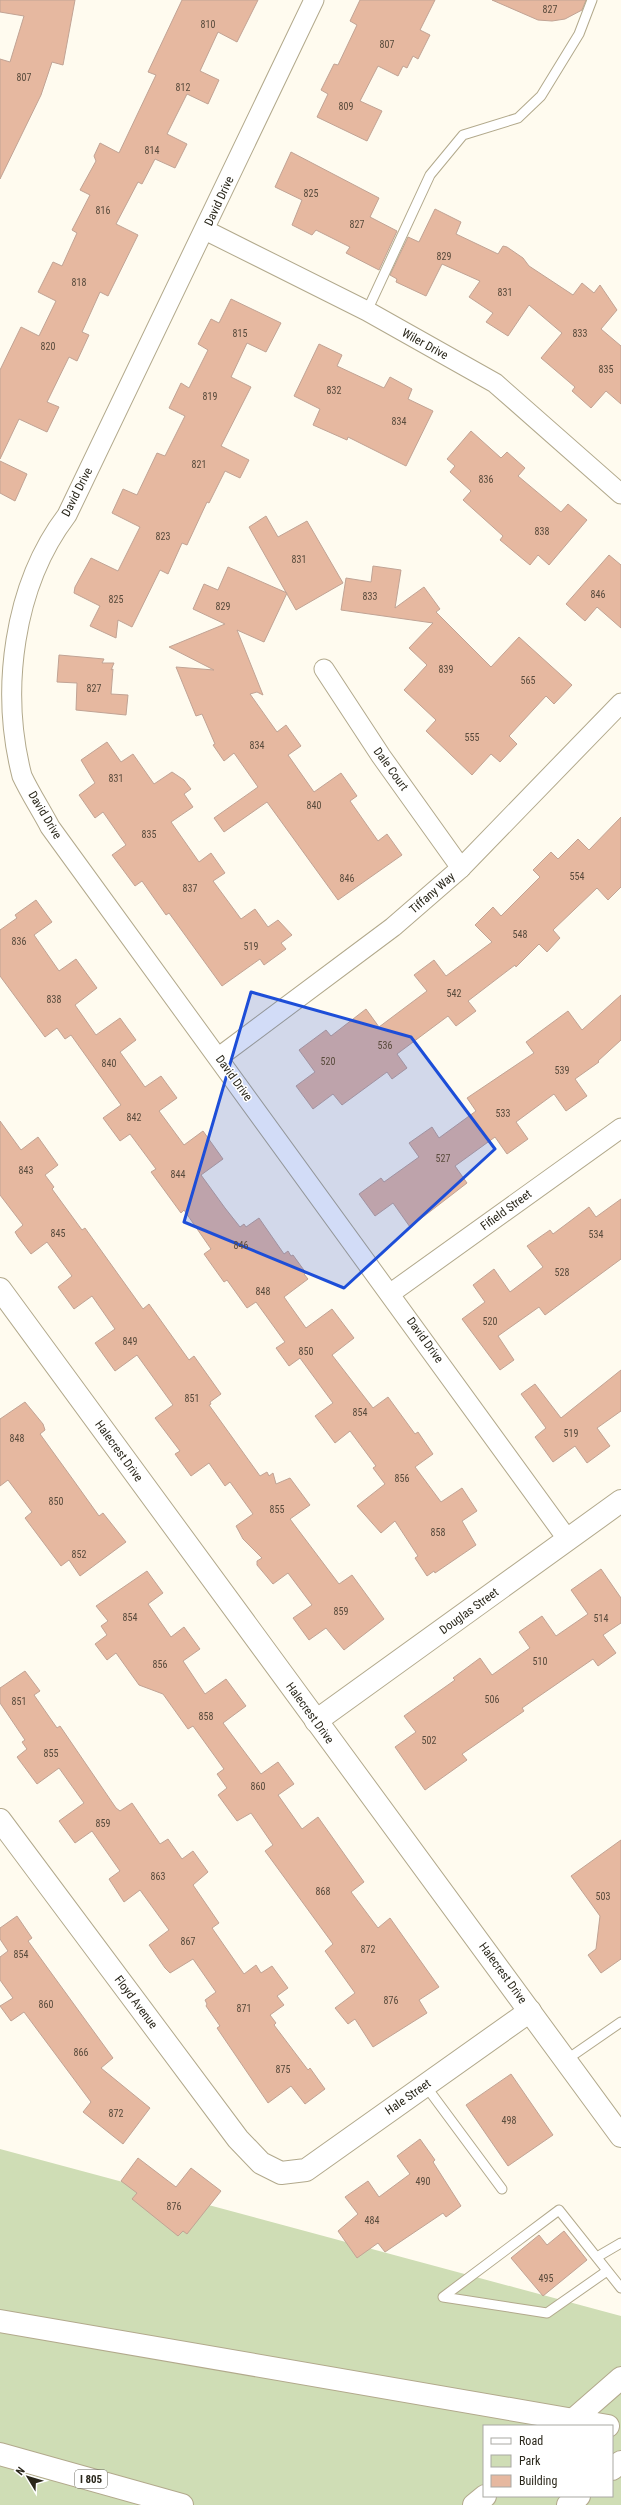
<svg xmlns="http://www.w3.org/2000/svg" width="621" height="2505" viewBox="0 0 621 2505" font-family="'Roboto Condensed',sans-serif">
<rect width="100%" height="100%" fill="#fffbef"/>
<path fill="#cfddb5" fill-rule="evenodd" d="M0,2149L621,2316V2505H0ZM484,2426H612V2496H484Z"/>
<g fill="#e6b8a0" stroke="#c1a394">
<path d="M0,0H75L63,65L52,62L41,95L0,179V59L10,62L24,16L0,12Z"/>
<path d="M182,0H258L237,42L218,32L200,71L219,80L208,104L187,94L167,134L187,144L175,168L155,159L142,184L138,182L116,224L138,235L108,296L100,292L82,332L89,335L77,361L69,357L47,402L59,407L47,432L19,419L0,459V370L21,327L39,336L56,301L38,292L53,262L62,266L77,233L72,230L90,195L80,190L96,161L94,156L100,143L119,153L156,75L148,72Z"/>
<path d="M360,0H435L420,30L430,35L418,59L413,56L407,68L403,66L398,76L378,66L360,101L382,111L367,141L317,117L328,94L321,90L334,64L338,65L357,25L350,21Z"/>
<path d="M492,0H586L582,10L565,19L552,21L538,20Z"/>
<path d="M291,152L379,198L370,217L397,231L379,270L346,253L350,247L316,230L312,235L292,225L302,200L275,187Z"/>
<path d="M435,209L461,222L456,234L498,254L503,246L507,247L523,258L529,266L573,295L582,283L594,293L600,285L617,310L601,329L621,346V404L606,391L591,408L572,391L575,387L541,358L562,333L529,305L508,336L486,322L493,313L469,297L480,281L442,264L426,296L396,282L397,279L390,275L408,237L419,242Z"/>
<path d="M231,299L281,323L266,352L247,343L231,377L251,387L221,446L249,460L240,478L225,471L209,503L207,502L187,545L182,543L168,574L160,570L132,627L118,620L116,638L90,626L100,606L74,593L75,587L91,558L118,571L140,527L112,513L123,489L137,495L157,453L165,456L185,416L169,408L181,383L189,388L208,350L198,344L211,319L219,323Z"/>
<path d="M319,344L342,355L337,366L384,388L390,377L412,389L408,399L433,411L406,466L348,437L347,440L313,425L320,409L294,396Z"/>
<path d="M471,431L501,458L507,452L525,468L518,476L561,512L568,504L587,520L549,565L538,555L530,565L500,540L503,536L463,500L471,491L450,472L455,466L447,459Z"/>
<path d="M0,461L27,474L15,501L0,493Z"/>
<path d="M266,516L278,537L307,521L343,583L296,610L249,527Z"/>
<path d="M609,555L621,565V628L597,607L585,621L566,604Z"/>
<path d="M373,566L401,570L395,608L424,587L440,609L436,612L491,667L519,637L572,685L554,704L546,696L509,736L517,744L500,762L491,754L472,775L426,731L436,720L404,690L427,665L409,648L433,623L341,610L346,578L371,582Z"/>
<path d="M228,567L287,593L264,642L237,630L263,695L257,692L250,694L277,732L286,725L301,746L288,755L314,792L341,773L357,796L350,801L378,841L387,834L402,855L338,900L267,802L224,832L214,818L258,787L234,753L224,761L213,745L215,744L202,714L196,716L176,667L214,670L169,647L225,624L193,609L204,584L218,590Z"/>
<path d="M59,655L104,659L102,663H114L111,670L113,669L111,694L128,695L126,715L76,710L77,683L57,682Z"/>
<path d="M107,742L121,762L133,754L154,784L172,772L184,780L191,789L184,794L193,807L171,822L199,862L211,853L225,873L213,881L241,919L255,909L268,927L278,920L292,935L281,943L286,949L264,965L260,959L222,986L169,913L166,915L142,881L135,886L112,855L126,845L103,812L95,818L79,795L95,783L81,760Z"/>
<path d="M621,817V887L608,900L597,888L553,930L560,938L547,952L539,944L516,967L515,965L468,1001L476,1011L456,1026L448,1016L397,1054L407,1068L392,1079L387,1072L342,1105L333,1094L313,1109L296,1086L315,1072L299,1050L326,1030L331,1036L366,1009L379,1027L427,991L414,975L434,960L446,976L492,942L475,925L493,907L501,916L540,877L533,870L551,852L558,859L578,839L589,850Z"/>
<path d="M36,900L52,922L34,935L59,971L76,959L97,988L75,1005L96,1035L120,1018L136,1040L120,1052L145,1087L161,1076L177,1098L159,1111L184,1145L203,1131L223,1159L201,1175L225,1208L240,1227L244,1224L246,1227L259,1218L284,1254L288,1251L291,1256L293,1255L306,1273L304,1274L308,1279L284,1297L306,1328L332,1309L354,1338L332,1355L373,1408L388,1397L415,1434L418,1432L433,1454L415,1467L441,1502L462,1488L477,1511L462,1521L476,1545L435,1573L434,1571L427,1576L415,1558L418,1556L395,1521L381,1533L357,1506L385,1484L373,1468L376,1466L350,1431L335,1443L315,1416L333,1403L300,1358L289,1366L276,1348L285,1342L256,1302L247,1308L227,1280L224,1282L204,1254L211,1249L184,1210L181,1213L151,1172L156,1169L130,1134L120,1141L103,1118L121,1105L71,1035L65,1039L57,1028L45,1037L0,976V930L17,918L15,915Z"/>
<path d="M621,995V1040L598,1061L599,1062L575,1079L587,1096L566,1111L554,1094L516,1122L528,1139L507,1154L495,1137L455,1166L467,1183L410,1227L393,1203L375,1216L359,1194L381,1178L384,1182L419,1157L409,1143L432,1127L439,1138L476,1111L467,1098L534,1053L526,1042L568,1011L582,1030Z"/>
<path d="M0,1121L21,1150L38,1137L58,1165L45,1175L54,1187L52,1189L82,1230L85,1228L143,1309L149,1304L189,1360L194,1356L221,1394L210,1402L211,1404L209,1405L260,1476L267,1472L269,1476L273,1473L276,1484L290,1478L310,1505L290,1519L339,1584L352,1575L384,1619L344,1650L326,1628L309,1640L293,1618L312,1605L288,1573L273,1584L257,1565V1561L262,1558L243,1539L236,1526L253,1514L230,1482L225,1486L209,1463L191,1476L175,1454L180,1451L155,1418L173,1405L137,1355L115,1371L95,1343L115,1329L92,1296L74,1309L58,1287L72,1276L47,1242L31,1254L18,1237L15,1232L23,1225L0,1195Z"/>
<path d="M621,1199V1259L545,1315L539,1307L498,1336L514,1360L500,1370L462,1319L485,1302L473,1285L494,1269L510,1292L543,1267L527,1246L550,1230L553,1234L589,1207L596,1217Z"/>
<path d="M621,1370V1411L597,1428L610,1446L587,1463L575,1446L553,1462L535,1437L546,1428L521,1394L535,1384L561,1418Z"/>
<path d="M25,1402L43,1424L45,1430L40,1434L74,1481L99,1516L103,1513L126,1542L80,1576L69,1560L61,1566L25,1518L32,1512L8,1480L0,1486V1419Z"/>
<path d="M601,1569L621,1598V1623L603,1635L616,1653L598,1666L593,1659L522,1708L524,1711L462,1754L467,1760L425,1790L395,1747L416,1732L404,1716L455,1680L453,1678L480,1658L492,1675L530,1648L519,1632L542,1616L556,1636L588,1614L571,1590Z"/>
<path d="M147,1571L163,1593L148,1604L171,1637L184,1627L200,1649L183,1661L205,1694L226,1679L246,1706L223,1723L261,1774L278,1762L294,1784L278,1795L302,1829L318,1817L364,1882L351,1892L378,1928L390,1918L439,1987L419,2000L427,2013L373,2047L355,2019L348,2024L335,2008L355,1993L325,1951L333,1944L265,1851L273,1845L251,1813L237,1821L218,1795L227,1788L217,1774L224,1769L193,1726L188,1729L163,1694L139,1685L116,1653L107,1660L95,1644L107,1635L101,1626L108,1621L96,1606Z"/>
<path d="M25,1671L40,1691L34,1695L57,1728L60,1726L116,1808L120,1811L132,1803L160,1844L168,1839L182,1859L193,1851L208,1872L193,1885L219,1923L212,1928L244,1974L256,1965L261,1973L272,1966L288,1988L277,1996L284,2005L270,2015L276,2023L274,2025L308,2070L310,2068L325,2089L305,2104L291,2086L268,2103L217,2028L220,2026L206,2006L207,2004L205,2000L216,1992L193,1959L170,1973L165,1968L149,1945L169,1930L140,1890L124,1902L109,1879L120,1871L92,1831L75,1843L59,1821L84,1803L59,1768L37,1784L17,1757L27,1749L22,1742L25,1740L0,1703V1688Z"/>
<path d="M621,1840V1959L601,1973L588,1955L596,1949L600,1916L571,1876Z"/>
<path d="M17,1916L32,1938L28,1941L113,2058L101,2068L150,2108L123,2144L83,2112L91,2102L24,2012L11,2021L0,2006L13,1998L0,1980V1957L8,1951L0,1939V1928Z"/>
<path d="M511,2074L553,2135L508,2166L466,2105Z"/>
<path d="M420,2139L435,2160L433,2162L461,2206L446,2217L443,2213L385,2252L378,2243L357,2258L338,2231L358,2214L345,2197L368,2181L379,2197L410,2174L397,2156Z"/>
<path d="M138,2158L176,2187L191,2168L221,2191L187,2234L183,2231L178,2236L132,2199L137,2193L121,2181Z"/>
<path d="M564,2231L587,2260L543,2296L511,2258L539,2235L547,2245Z"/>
</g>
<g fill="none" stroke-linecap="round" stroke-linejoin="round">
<g stroke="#b2a98c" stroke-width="11">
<g id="lane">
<path d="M367,311L430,175L463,135L518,118L541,96L579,34L592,0"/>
<path d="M566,2060L621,2022"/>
<path d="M425,2085L502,2189"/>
<path d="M597,2257L621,2243"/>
<path d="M607,2271L547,2313L443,2297L559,2210L621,2288"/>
</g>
</g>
<g stroke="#b2a98c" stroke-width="21">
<g id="street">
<path d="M314,0L67,515C13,586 0,691 22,776C30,793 41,810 50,827L568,1540"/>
<path d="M205,230L367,311L495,383L621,494"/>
<path d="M324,669L381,756L461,868"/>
<path d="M219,1057L393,927L461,868L621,703"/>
<path d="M391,1293L621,1128"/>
</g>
</g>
<g stroke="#b2a98c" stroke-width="24">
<g id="secondary">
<path d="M0,1289L621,2136"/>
<path d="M316,1721L621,1501"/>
<path d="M0,1820L238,2139L261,2163L281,2173L306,2170L530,2011"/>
</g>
</g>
<g stroke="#b2a98c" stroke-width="24">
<g id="primary">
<path d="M566,2426L621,2378"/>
<path d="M612,2469L621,2462"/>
<path d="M474,2505L485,2496"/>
<path d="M568,2505L579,2496"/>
</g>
</g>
<g stroke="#b2a98c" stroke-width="24">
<g id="highway">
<path d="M0,2321L608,2426"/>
<path d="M0,2454L182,2505"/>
</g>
</g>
<use href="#lane" stroke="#fff" stroke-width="9"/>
<use href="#street" stroke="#fff" stroke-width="19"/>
<use href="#secondary" stroke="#fff" stroke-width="22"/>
<use href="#primary" stroke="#fff" stroke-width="22"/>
<use href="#highway" stroke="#fff" stroke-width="22"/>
</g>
<path fill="#1d4ed8" fill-opacity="0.2" stroke="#1d4ed8" stroke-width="3" stroke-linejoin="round" d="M251,992L411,1037L495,1149L344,1288L184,1222Z"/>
<g text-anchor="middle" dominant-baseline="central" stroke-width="3" stroke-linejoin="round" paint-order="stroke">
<g font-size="10" fill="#594b3c">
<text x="550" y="9">827</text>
<text x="208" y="24">810</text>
<text x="387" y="44">807</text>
<text x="24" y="77">807</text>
<text x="183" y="87">812</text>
<text x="346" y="106">809</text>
<text x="152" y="150">814</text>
<text x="311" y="193">825</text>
<text x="103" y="210">816</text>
<text x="357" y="224">827</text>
<text x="444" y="256">829</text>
<text x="79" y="282">818</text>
<text x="505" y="292">831</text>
<text x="240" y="333">815</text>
<text x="580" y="333">833</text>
<text x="48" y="346">820</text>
<text x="606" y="369">835</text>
<text x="334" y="390">832</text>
<text x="210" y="396">819</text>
<text x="399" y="421">834</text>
<text x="199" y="464">821</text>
<text x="486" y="479">836</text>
<text x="542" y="531">838</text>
<text x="163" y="536">823</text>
<text x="299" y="559">831</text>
<text x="598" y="594">846</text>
<text x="370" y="596">833</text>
<text x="116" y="599">825</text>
<text x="223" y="606">829</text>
<text x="446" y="669">839</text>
<text x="528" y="680">565</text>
<text x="94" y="688">827</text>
<text x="472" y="737">555</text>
<text x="257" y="745">834</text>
<text x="116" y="778">831</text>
<text x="314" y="805">840</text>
<text x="149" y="834">835</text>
<text x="577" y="876">554</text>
<text x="347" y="878">846</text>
<text x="190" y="888">837</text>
<text x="520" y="934">548</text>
<text x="19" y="941">836</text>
<text x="251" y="946">519</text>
<text x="454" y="993">542</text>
<text x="54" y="999">838</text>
<text x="385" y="1045">536</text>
<text x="328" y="1061">520</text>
<text x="109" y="1063">840</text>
<text x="562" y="1070">539</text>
<text x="503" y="1113">533</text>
<text x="134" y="1117">842</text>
<text x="443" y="1158">527</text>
<text x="26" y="1170">843</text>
<text x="178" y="1174">844</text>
<text x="58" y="1233">845</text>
<text x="596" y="1234">534</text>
<text x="241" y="1245">846</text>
<text x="562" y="1272">528</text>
<text x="263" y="1291">848</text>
<text x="490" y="1321">520</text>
<text x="130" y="1341">849</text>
<text x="306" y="1351">850</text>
<text x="192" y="1398">851</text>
<text x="360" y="1412">854</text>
<text x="571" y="1433">519</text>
<text x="17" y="1438">848</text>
<text x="402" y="1478">856</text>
<text x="56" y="1501">850</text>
<text x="277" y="1509">855</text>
<text x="438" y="1532">858</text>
<text x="79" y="1554">852</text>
<text x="341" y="1611">859</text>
<text x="130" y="1617">854</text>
<text x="601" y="1618">514</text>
<text x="540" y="1661">510</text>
<text x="160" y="1664">856</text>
<text x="492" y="1699">506</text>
<text x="19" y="1701">851</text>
<text x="206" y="1716">858</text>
<text x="429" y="1740">502</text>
<text x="51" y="1753">855</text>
<text x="258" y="1786">860</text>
<text x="103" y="1823">859</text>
<text x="158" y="1876">863</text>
<text x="323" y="1891">868</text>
<text x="603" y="1896">503</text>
<text x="188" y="1941">867</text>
<text x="368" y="1949">872</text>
<text x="21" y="1954">854</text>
<text x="391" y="2000">876</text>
<text x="46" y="2004">860</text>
<text x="244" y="2008">871</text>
<text x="81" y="2052">866</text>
<text x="283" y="2069">875</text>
<text x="116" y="2113">872</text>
<text x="509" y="2120">498</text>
<text x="423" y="2181">490</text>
<text x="174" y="2206">876</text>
<text x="372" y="2220">484</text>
<text x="546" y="2278">495</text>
</g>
<rect fill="#fff" stroke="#6a685f" stroke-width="1" x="75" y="2470" width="32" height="18" rx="3"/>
<g font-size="11" font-weight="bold" fill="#2a271b">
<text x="91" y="2479">I 805</text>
</g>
<g font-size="12" fill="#2a271b" stroke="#fff">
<text transform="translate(219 201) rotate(-65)">David Drive</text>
<text transform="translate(425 344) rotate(29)">Wiler Drive</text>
<text transform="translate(77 492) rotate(-63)">David Drive</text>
<text transform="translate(391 769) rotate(54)">Dale Court</text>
<text transform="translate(45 815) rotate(59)">David Drive</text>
<text transform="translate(432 893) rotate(-41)">Tiffany Way</text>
<text transform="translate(234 1078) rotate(54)">David Drive</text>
<text transform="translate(506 1210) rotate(-36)">Fifield Street</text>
<text transform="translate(425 1340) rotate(54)">David Drive</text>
<text transform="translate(119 1451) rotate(54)">Halecrest Drive</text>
<text transform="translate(469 1611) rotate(-36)">Douglas Street</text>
<text transform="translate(310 1713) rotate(54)">Halecrest Drive</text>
<text transform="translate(503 1973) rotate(54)">Halecrest Drive</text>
<text transform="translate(136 2002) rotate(53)">Floyd Avenue</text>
<text transform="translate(408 2097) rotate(-35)">Hale Street</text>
</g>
</g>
<rect x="483" y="2425" width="130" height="72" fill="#ffffff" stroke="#aaa9a4"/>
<rect x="491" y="2438" width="20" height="6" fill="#ffffff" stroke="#aaa9a4"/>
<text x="519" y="2445" font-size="12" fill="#2a271b">Road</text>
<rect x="491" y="2455" width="20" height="12" fill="#cfddb5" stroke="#aaa9a4"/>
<text x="519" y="2465" font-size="12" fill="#2a271b">Park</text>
<rect x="491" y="2475" width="20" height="12" fill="#e6b8a0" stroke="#aaa9a4"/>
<text x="519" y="2485" font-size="12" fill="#2a271b">Building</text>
<g transform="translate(28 2477) rotate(308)" stroke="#ffffff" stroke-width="3" paint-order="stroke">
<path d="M0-3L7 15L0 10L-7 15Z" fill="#2a271b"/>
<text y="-6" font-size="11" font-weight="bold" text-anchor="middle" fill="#2a271b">N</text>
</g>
</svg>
